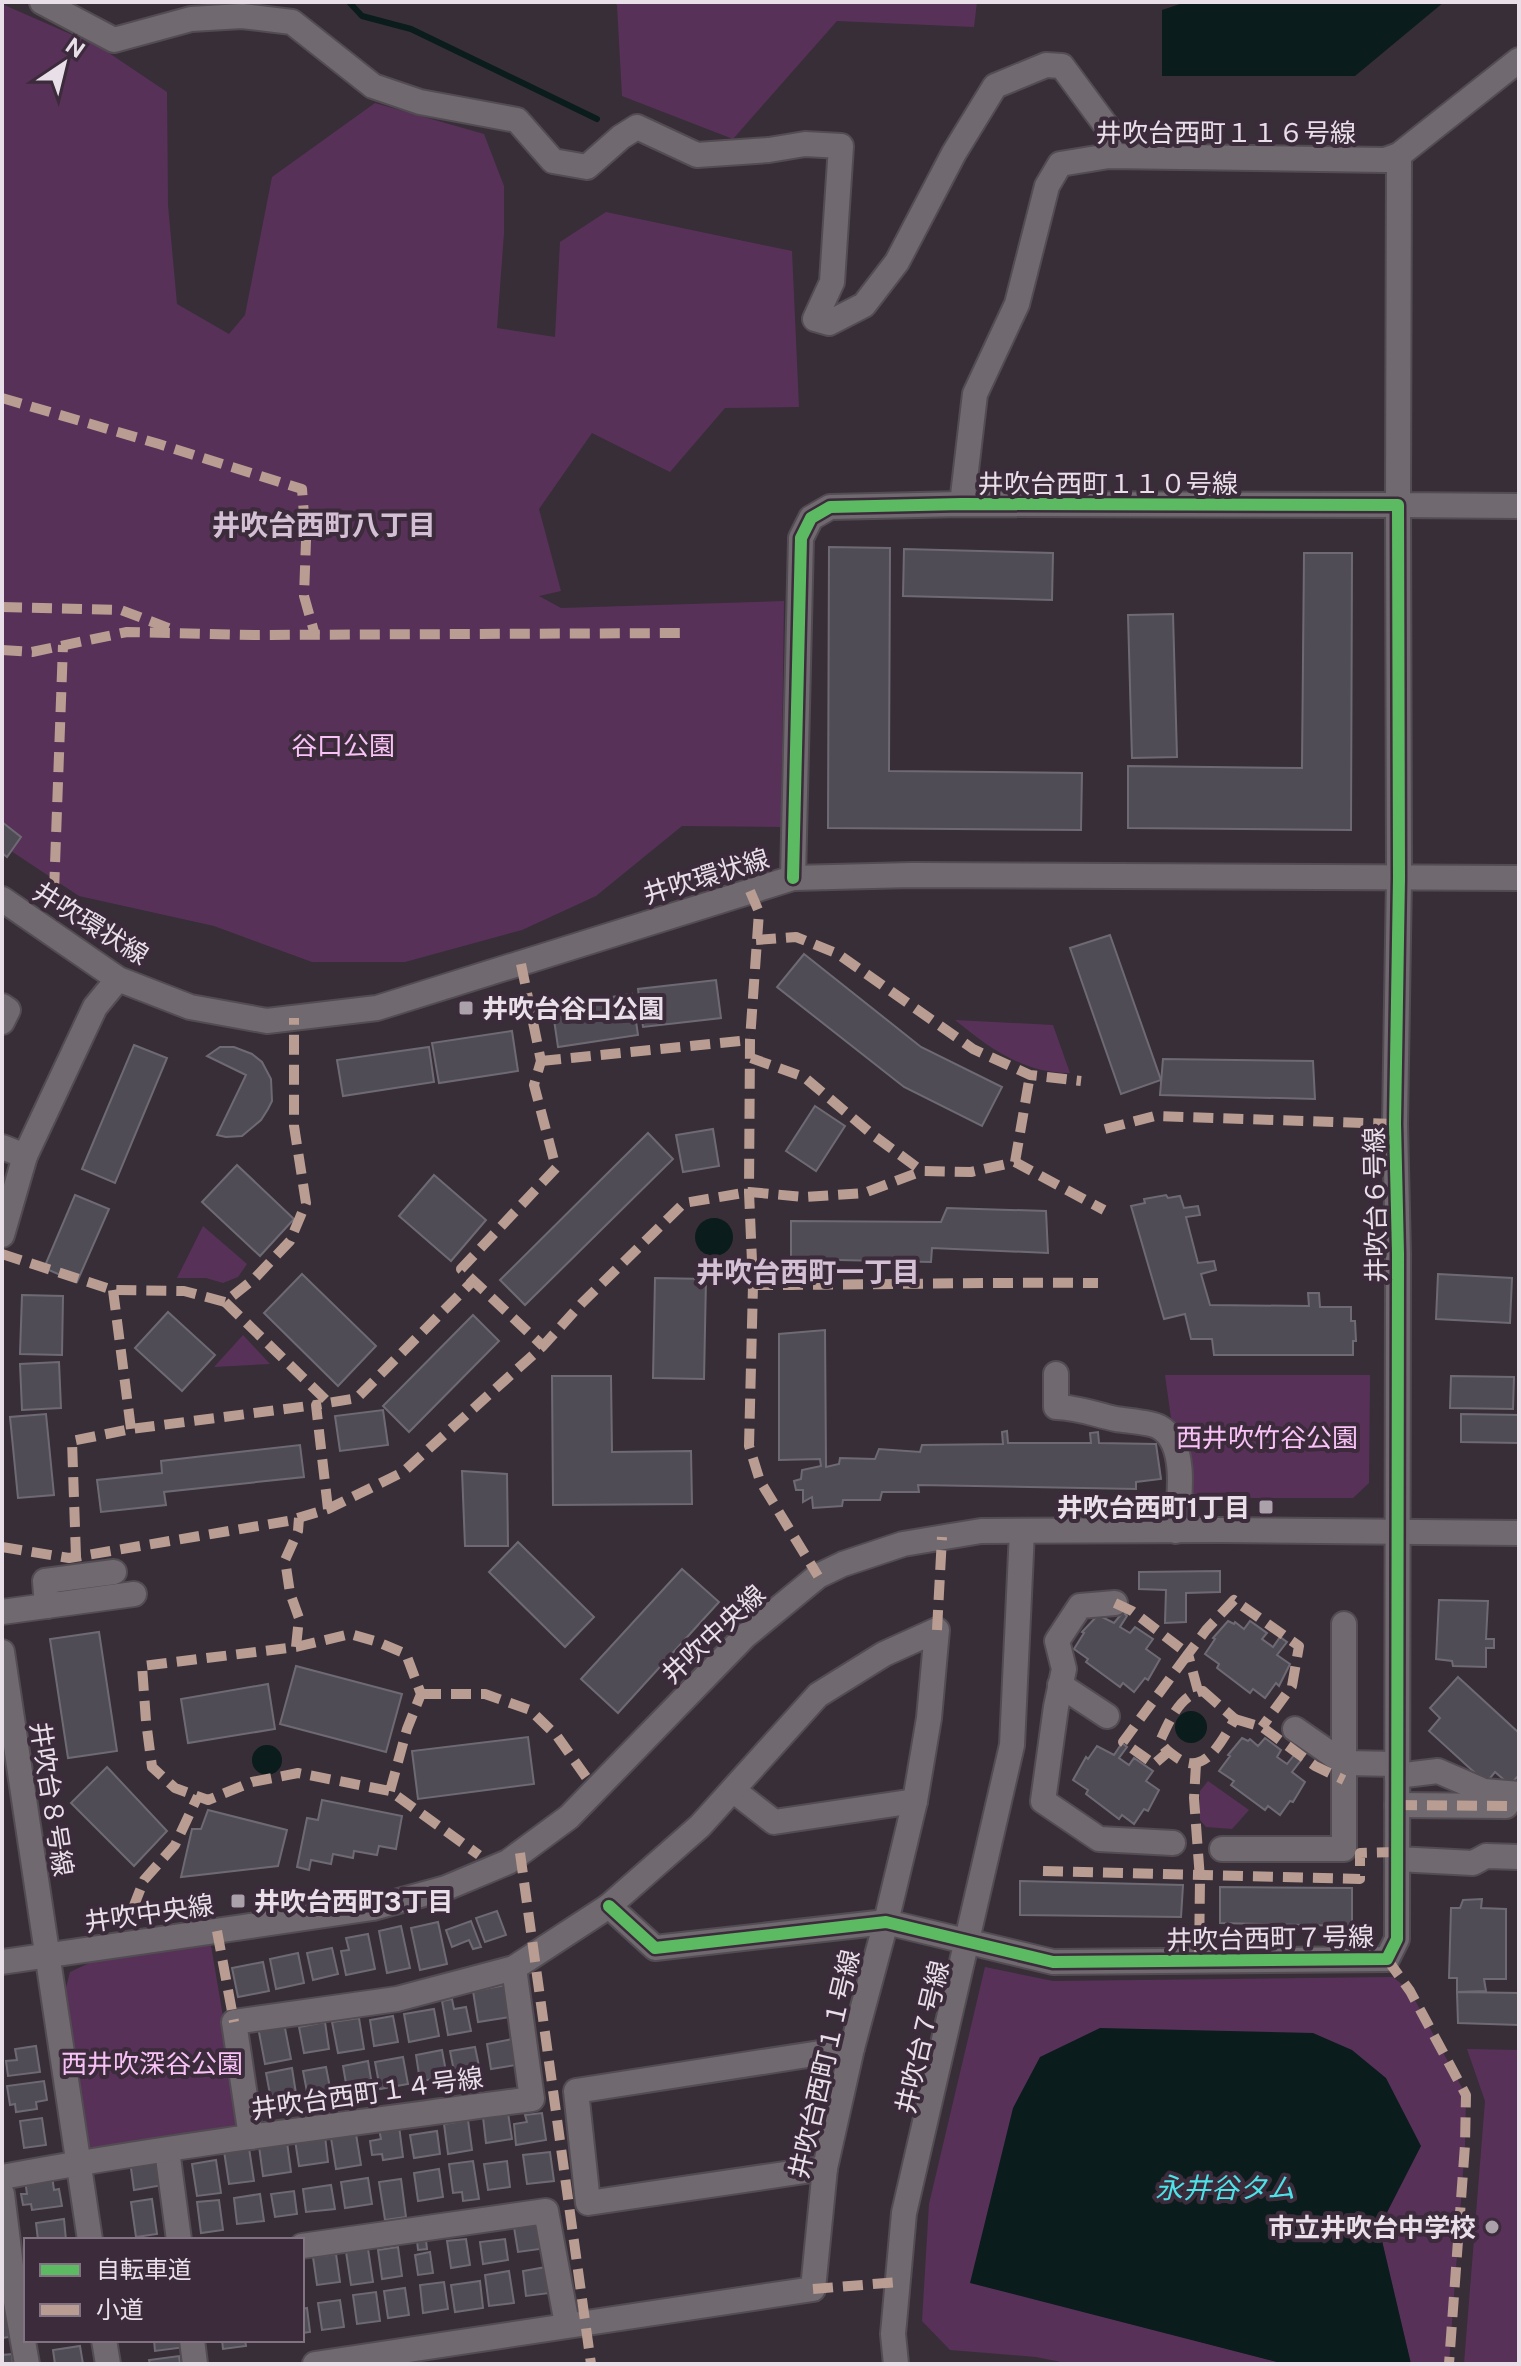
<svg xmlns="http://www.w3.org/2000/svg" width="1521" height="2366" viewBox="0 0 1521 2366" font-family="'Public Sans','Noto Sans JP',sans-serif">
<rect width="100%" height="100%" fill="#382e38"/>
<g fill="#583159">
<path d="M613,2H977L974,27L837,21L733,139L622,96L617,5Z"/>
<path d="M2,4L100,47L167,92L168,205L177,304L229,334L245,315L272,177L375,103L484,134L504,186V233L497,328L555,337L560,242L606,212L792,251L799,407L725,408L670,472L592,433L539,509L561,591L539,596L561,608L784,601L781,827L682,826L596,896L522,930L405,962H312L214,926L79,896L2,845Z"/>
<path d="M955,1020L1053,1025L1070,1073C1025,1074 989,1048 955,1020Z"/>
<path d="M203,1226L247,1264L238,1277L223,1283L206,1278H177Z"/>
<path d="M243,1335L270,1364L214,1367Z"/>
<path d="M1165,1375H1370L1369,1483L1353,1498H1187L1182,1433L1171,1418Z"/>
<path d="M1208,1781L1249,1810L1232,1829L1206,1827L1200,1820V1791Z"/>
<path d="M210,1940L242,2128L86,2153L63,1999L70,1972L98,1959Z"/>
<path d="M985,1967L1053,1981L1393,1977L1410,1991L1466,2095L1465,2145L1449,2364H1411L1379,2228L1420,2146L970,2282L1285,2364H1071L1036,2357L950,2350L922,2321L929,2204Z"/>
<path d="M1467,2049L1519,2050V2364H1464L1485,2101Z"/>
</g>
<g fill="#0b1c1d">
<path d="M1186,2H1444L1355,76H1162V10Z"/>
<circle cx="714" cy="1237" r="19"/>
<circle cx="1191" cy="1727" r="16"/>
<circle cx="267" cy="1760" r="15"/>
<path d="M1100,2028L1313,2033L1352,2050L1386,2078L1421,2146L1379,2228L1411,2364H1285L970,2283L1013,2108L1040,2057Z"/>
</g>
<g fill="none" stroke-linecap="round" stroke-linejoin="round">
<path stroke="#0b1c1d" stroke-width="6" d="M349,2L362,16L411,29L597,119"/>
</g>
<g fill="#504c55" stroke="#6e6a73" stroke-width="2">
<path d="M829,547L890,548L889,771L1082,773L1081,830L828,828Z"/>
<path d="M904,549L1053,553L1052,600L903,596Z"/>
<path d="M1304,553H1352L1351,830L1128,828V766L1302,768Z"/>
<path d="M1173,614L1177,757L1132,758L1128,615Z"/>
<path d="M2,822L21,837L7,857L2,853Z"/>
<path d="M1110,935L1161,1080L1121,1094L1070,948Z"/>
<path d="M804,954L921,1047L1002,1087L982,1126L904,1087L777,987Z"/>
<path d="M716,980L721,1018L643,1027L638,989Z"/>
<path d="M632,994L638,1035L558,1047L552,1006Z"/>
<path d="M512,1031L518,1071L439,1083L432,1043Z"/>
<path d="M134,1045L167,1058L115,1183L82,1169Z"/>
<path d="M220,1047H234L252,1054L262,1062L271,1079L272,1101L268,1109L261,1120L242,1136L226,1137L217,1135L246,1075L207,1056Z"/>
<path d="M429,1047L434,1082L343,1096L337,1060Z"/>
<path d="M1163,1059L1313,1061L1315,1099L1160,1095Z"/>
<path d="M815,1106L845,1126L816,1171L786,1151Z"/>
<path d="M713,1129L719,1166L683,1172L676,1135Z"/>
<path d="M648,1133L673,1159L525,1305L500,1280Z"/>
<path d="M237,1165L294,1219L260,1256L202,1202Z"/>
<path d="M434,1175L486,1220L451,1261L399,1216Z"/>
<path d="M75,1195L109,1209L77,1282L44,1268Z"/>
<path d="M1166,1195L1168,1198L1180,1196L1184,1208L1198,1206L1200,1215L1186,1217L1198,1263L1214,1261L1216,1270L1201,1274L1210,1305L1309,1306L1308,1293H1319L1320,1307H1351V1321H1355L1356,1341H1353V1355H1214L1212,1339H1191L1185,1314L1164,1319L1131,1206L1145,1203L1144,1199Z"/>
<path d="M947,1208L1046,1211L1048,1253L932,1248L931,1262L791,1259V1221L941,1222Z"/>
<path d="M302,1274L376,1346L338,1386L264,1313Z"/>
<path d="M1438,1274L1512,1278L1510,1323L1436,1319Z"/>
<path d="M655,1278L706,1279L704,1379L653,1378Z"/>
<path d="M22,1295L63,1296L62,1355L20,1354Z"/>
<path d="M168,1312L215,1355L182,1391L135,1348Z"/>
<path d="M473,1315L499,1341L409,1432L383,1406Z"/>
<path d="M825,1330L826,1467L839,1464L840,1458L875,1459L879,1449L920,1452L922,1445L1003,1444L1002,1432L1007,1431L1008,1443H1091L1090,1433L1098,1432L1099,1443L1156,1444L1161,1479L1136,1482V1489L918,1485L919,1492H882L880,1500H843L842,1506L813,1508L812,1497L803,1502V1490H796L794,1481L801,1479L802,1470L821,1466L820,1459L779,1460V1334Z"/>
<path d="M59,1362L61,1408L22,1410L20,1364Z"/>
<path d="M552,1376H611L612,1452L691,1451L692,1504L553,1505Z"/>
<path d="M1451,1376L1514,1377L1513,1409L1450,1408Z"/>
<path d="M383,1410L388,1445L340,1451L335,1416Z"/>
<path d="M46,1414L54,1495L18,1498L10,1417Z"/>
<path d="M1461,1414L1519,1415V1443L1461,1442Z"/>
<path d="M300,1445L304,1477L164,1492L166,1505L101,1512L97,1480L162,1473L161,1461Z"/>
<path d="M462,1471L507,1474L508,1546H465Z"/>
<path d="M518,1542L594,1617L565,1647L489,1572Z"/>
<path d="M682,1569L719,1602L618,1713L581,1679Z"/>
<path d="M1220,1571V1592L1186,1593V1622L1165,1623L1166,1590L1139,1589V1572Z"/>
<path d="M1439,1600L1488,1601L1486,1639H1494V1648H1486V1667L1453,1666L1452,1661L1436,1659Z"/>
<path d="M1123,1612L1127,1616L1120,1627L1130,1633L1135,1627L1153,1639L1146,1649L1160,1659L1148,1680L1145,1678L1134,1692L1123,1683L1120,1687L1086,1662L1088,1659L1074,1649L1084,1633L1082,1632L1098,1615L1114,1623Z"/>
<path d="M1228,1621L1234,1624L1235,1622L1244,1629L1250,1621L1267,1633L1262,1639L1273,1647L1280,1637L1287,1642L1277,1655L1290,1664L1279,1686L1276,1683L1265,1698L1253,1689L1250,1693L1217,1668L1219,1664L1205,1654L1215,1639L1213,1638Z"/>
<path d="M99,1632L117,1751L68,1758L50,1639Z"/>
<path d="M296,1666L402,1694L386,1752L280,1724Z"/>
<path d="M1458,1677L1519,1733V1775L1510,1785L1495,1772L1486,1783L1429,1731L1440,1718L1430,1708Z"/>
<path d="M268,1684L275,1729L188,1743L181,1699Z"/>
<path d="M528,1737L534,1784L418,1799L412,1751Z"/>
<path d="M1242,1738L1248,1741L1250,1739L1258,1746L1265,1738L1281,1750L1277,1757L1287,1764L1295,1754L1302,1759L1292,1772L1305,1782L1293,1802L1290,1801L1280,1815L1268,1806L1265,1810L1231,1785L1234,1781L1219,1771L1230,1756L1228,1755Z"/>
<path d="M1122,1743L1127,1747L1119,1758L1129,1765L1134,1758L1153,1771L1146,1781L1159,1790L1148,1811L1144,1809L1134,1824L1122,1815L1119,1819L1086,1794L1088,1790L1073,1780L1086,1757L1088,1759L1097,1746L1114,1755Z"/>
<path d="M107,1767L167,1831L134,1866L71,1803Z"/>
<path d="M322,1800L402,1816L396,1849L379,1846L377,1855L354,1851L353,1858L333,1854L331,1864L311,1860L309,1870L297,1867L307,1818L318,1820Z"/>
<path d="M208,1810L287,1830L278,1866L181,1877L192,1829H201Z"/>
<path d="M1020,1881L1183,1885L1181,1917L1020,1915Z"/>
<path d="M1220,1887L1352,1888V1926L1220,1923Z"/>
<path d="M1482,1899L1481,1908L1506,1909V1979H1484L1486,1991L1457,1992V1978H1449L1451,1908H1460L1463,1900Z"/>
<path d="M497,1911L506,1935L485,1942L476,1918Z"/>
<path d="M471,1921L481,1947L473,1949L469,1940L452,1947L446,1930Z"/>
<path d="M438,1922L447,1964L420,1970L411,1928Z"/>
<path d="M401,1926L410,1968L387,1973L379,1931Z"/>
<path d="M368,1934L375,1969L346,1975L341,1951L349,1950L346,1938Z"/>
<path d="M332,1948L338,1974L313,1980L307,1953Z"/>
<path d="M298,1953L304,1983L276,1989L270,1959Z"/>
<path d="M263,1962L269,1991L238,1997L232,1968Z"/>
<path d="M511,1984L516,2016L478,2022L473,1991Z"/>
<path d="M1457,1992L1519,1993V2025L1458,2023Z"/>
<path d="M452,1999L454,2009L466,2007L471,2031L448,2035L442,2001Z"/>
<path d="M434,2009L439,2036L409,2042L404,2014Z"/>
<path d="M393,2016L398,2042L374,2046L370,2020Z"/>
<path d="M359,2018L364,2049L338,2053L332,2022Z"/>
<path d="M325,2022L329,2049L304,2053L299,2027Z"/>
<path d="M284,2023L291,2059L265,2064L258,2027Z"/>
<path d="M512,2039L516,2065L491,2069L487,2044Z"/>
<path d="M36,2046L40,2072L8,2076L6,2061L17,2060L15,2049Z"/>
<path d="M475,2047L480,2071L455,2076L450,2051Z"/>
<path d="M442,2050L447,2077L420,2081L416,2055Z"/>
<path d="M403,2057L408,2084L380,2089L375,2062Z"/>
<path d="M368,2061L373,2091L348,2095L343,2066Z"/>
<path d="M326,2067L331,2093L308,2097L303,2071Z"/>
<path d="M292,2068L297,2100L272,2105L266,2073Z"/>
<path d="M44,2081L47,2100L36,2102L37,2109L16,2112L15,2104L10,2105L7,2086Z"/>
<path d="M508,2113L512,2139L486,2143L483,2117Z"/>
<path d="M542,2113L546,2140L516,2145L514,2124L527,2122L525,2115Z"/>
<path d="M42,2118L46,2145L24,2148L20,2121Z"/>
<path d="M468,2120L472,2150L448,2154L444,2124Z"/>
<path d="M399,2126L403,2157L383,2160L382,2154L372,2155L370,2141L381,2139L379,2129Z"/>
<path d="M437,2131L440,2154L414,2158L410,2135Z"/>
<path d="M356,2134L361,2165L336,2169L331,2138Z"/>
<path d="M325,2136L328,2162L299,2166L295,2140Z"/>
<path d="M287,2142L291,2172L263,2176L259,2146Z"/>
<path d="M249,2148L254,2181L229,2184L224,2151Z"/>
<path d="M550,2152L554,2181L527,2184L523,2155Z"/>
<path d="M159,2157L163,2185L134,2190L130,2161Z"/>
<path d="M216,2160L221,2193L197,2196L192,2164Z"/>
<path d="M473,2161L479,2199L463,2201L462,2192L453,2193L449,2164Z"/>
<path d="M507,2161L510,2187L488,2190L484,2164Z"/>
<path d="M439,2169L443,2197L418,2201L414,2173Z"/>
<path d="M52,2176L54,2190L59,2189L62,2206L32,2210L31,2204L23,2205L21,2194H27L25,2180Z"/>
<path d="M368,2178L372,2204L345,2208L341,2182Z"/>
<path d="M401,2179L406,2217L385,2220L379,2182Z"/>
<path d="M331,2185L335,2209L306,2212L303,2189Z"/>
<path d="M294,2191L297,2214L275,2217L271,2194Z"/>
<path d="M260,2194L264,2221L237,2224L234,2198Z"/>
<path d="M152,2199L157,2234L136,2237L131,2202Z"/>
<path d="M219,2200L223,2230L201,2233L197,2202Z"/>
<path d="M536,2218L540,2249L518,2252L513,2221Z"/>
<path d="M64,2219L66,2240H38L36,2223Z"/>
<path d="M466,2239L470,2265L451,2268L447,2241Z"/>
<path d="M505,2239L508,2260L483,2264L480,2242Z"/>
<path d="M426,2240L427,2249L418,2250L417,2241Z"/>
<path d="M367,2242L373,2282L351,2285L345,2245Z"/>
<path d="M398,2247L402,2276L382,2279L378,2250Z"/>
<path d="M430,2252L433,2273L418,2275L415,2255Z"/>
<path d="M336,2254L340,2282L317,2285L313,2257Z"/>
<path d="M546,2267L550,2293L526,2296L523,2271Z"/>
<path d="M509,2271L514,2303L489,2306L485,2275Z"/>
<path d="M480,2281L483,2308L455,2312L451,2285Z"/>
<path d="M444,2282L448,2309L423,2313L420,2285Z"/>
<path d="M405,2288L409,2315L388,2318L384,2291Z"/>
<path d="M376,2292L380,2321L357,2324L353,2295Z"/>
<path d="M340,2300L344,2327L322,2330L318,2303Z"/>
<path d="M5,2306L9,2337L2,2338V2307Z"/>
<path d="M307,2308L310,2332L302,2333V2309Z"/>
<path d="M154,2340H185L186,2347L155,2351Z"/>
<path d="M222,2340H245L246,2346L223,2349Z"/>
<path d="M80,2346L83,2364H55L53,2350Z"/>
<path d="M12,2354L13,2364H2V2355Z"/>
<path d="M179,2356L180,2364H150L149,2360Z"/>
</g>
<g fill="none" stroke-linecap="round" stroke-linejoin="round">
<g stroke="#534c53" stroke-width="28">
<g id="minor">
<path d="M42,2L114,40L191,19L242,16L292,22L373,86L420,102L517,120L553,161L587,167L621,137L637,127L697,155L769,150L805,144L841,146L832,282L815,319L829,323L864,305L897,262L954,153L995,86L1046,65L1062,66L1110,131L1109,156"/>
<path d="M1399,155L1519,60"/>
<path d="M962,504L975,394L1017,304L1047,186L1060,164L1109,156L1385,160L1399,155L1398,505L1519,506"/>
<path d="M2,899L118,979L190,1007L267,1021L377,1008L793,878L912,875L1519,878"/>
<path d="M2,1006L8,1010L2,1022"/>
<path d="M2,1147L25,1156"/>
<path d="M2,1235L25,1156L95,1007L118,979"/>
<path d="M1056,1374V1407C1077,1407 1096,1415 1116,1419C1127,1421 1150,1422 1159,1427C1189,1443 1179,1503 1176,1531"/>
<path d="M1115,1603L1080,1606L1057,1641L1064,1669L1056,1707L1043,1801L1099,1839L1173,1843"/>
<path d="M47,1606L45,1581L114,1572"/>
<path d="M2,1612L134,1594"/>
<path d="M2,1652L90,2240"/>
<path d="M1060,1685L1107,1716"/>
<path d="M1295,1729L1344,1763L1397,1764"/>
<path d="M1397,1776L1438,1771L1484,1791L1519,1794"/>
<path d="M733,1790L774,1822L915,1801"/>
<path d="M1397,1805L1506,1806"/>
<path d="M1222,1849H1344V1624"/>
<path d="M1397,1859L1473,1863L1486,1856L1519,1857"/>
<path d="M609,1906L655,1948L886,1922L1053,1962L1387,1959L1397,1939L1398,1254L1395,1124L1399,878L1398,505L962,504L830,507L811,518L801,538L793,878"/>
<path d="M2,1962L373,1908L446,1888L508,1862L569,1817L745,1636L818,1576L843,1564L903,1544L981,1531L1221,1530L1519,1533"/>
<path d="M251,2137L234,2022L397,1999L514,1968L609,1906L700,1826L818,1695L884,1654L937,1630L929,1718L915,1801L886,1922L852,2048L825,2168L813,2289L315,2364"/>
<path d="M167,2150L179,2240"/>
<path d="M825,2168L588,2203L576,2091L852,2048"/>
<path d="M2,2177C177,2144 355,2123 532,2099L514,1968"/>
<path d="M2,2194L14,2290L27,2364"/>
<path d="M302,2246L546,2211L567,2324"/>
<path d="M104,2340L108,2364"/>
<path d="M192,2340L195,2364"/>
<path d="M896,2364L893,2334L904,2213L1012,1745L1022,1531"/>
</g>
</g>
<use href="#minor" stroke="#706a70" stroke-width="24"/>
<g stroke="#b99d93" stroke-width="10" stroke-dasharray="20 10" stroke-linecap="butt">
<path d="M2,398L159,444L302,489L306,541L304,596L315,635"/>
<path d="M2,607L121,610L171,629"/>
<path d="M2,650L32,652L127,632L255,635L684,633"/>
<path d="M750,891L759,912L750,1040L749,1192L753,1285L749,1446L760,1481L818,1576"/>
<path d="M54,892L63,645"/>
<path d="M756,940L796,937L838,954L973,1049L1030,1075L1081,1081"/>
<path d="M521,964L541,1061L534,1085L556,1168L461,1269L543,1346"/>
<path d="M751,1058L804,1077L873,1135L922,1171L971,1172L1015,1162L1104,1210"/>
<path d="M541,1061L750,1040"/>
<path d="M1105,1129L1155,1116L1395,1124"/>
<path d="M1015,1162L1030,1075"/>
<path d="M2,1254L113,1290L184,1291L225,1302L254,1279L290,1241L306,1203L294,1126V1018"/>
<path d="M753,1285C868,1285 983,1282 1098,1283"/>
<path d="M113,1290L131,1429"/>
<path d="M225,1302L329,1403"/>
<path d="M328,1509L316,1405L357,1398L473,1281"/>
<path d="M2,1547L69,1558L288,1521L328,1509L403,1472L543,1346L582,1303L684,1203L749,1192L805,1197L864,1193L922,1171"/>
<path d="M76,1557L72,1441L131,1429L316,1405"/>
<path d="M1115,1603L1132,1611L1188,1654L1123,1742L1154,1764L1168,1752"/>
<path d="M937,1630L942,1537"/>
<path d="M296,1647L299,1618L290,1593L285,1560L298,1531L299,1518"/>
<path d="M1198,1691L1188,1654L1206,1630L1234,1600L1299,1646L1292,1686L1262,1727"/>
<path d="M1203,1691L1235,1719C1223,1738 1206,1776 1179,1759C1170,1753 1165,1750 1160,1741C1169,1722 1180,1694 1203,1691Z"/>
<path d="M421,1694H485L530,1710L557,1736L586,1777"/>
<path d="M1235,1719L1262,1727L1315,1766L1344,1780"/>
<path d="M1196,1764L1194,1798L1200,1879L1199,1961"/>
<path d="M390,1791L407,1729L421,1694L406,1654L378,1642L350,1634L296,1647L142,1666L146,1721L152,1767L175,1788L208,1800L252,1782L298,1773L390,1791L479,1855"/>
<path d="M1397,1805L1519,1806"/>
<path d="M520,1853L591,2364"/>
<path d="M1043,1871L1360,1879V1853L1397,1852"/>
<path d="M133,1908L144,1880L175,1845L198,1796"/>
<path d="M217,1931L234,2022"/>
<path d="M1387,1959L1410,1991L1466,2095L1465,2145L1449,2364"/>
<path d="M813,2289L898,2282"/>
</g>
<g stroke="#3b2b3b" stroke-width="17">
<path id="cycleway" d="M609,1906L655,1948L886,1922L1053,1962L1387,1959L1397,1939L1398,1254L1395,1124L1399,878L1398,505L962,504L830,507L811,518L801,538L793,878"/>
</g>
<use href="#cycleway" stroke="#5cba63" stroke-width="12"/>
</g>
<g fill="#aba1ab" stroke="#3b2b3b" stroke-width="3">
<rect x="458" y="1000" width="16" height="16" rx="4"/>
<rect x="1258" y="1499" width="16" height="16" rx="4"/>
<rect x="230" y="1893" width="16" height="16" rx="4"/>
<circle cx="1492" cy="2227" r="8"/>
</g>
<g text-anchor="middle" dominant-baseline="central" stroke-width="8" stroke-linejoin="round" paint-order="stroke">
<g font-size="26" fill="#e9dfe9" stroke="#3b2b3b">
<text x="1226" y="132">井吹台西町１１６号線</text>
<text x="1108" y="483">井吹台西町１１０号線</text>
<text transform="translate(706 876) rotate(-17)">井吹環状線</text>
<text transform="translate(91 923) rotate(32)">井吹環状線</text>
<text transform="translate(1375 1205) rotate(-91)">井吹台６号線</text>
<text transform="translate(713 1634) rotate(-43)">井吹中央線</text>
<text transform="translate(52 1799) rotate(81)">井吹台８号線</text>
<text transform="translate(149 1913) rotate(-8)">井吹中央線</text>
<text transform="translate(1270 1938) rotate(-1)">井吹台西町７号線</text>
<text transform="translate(922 2037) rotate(-77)">井吹台７号線</text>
<text transform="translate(824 2064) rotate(-77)">井吹台西町１１号線</text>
<text transform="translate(367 2093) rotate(-8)">井吹台西町１４号線</text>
</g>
<g font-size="26" fill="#f8c2f7" stroke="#3b2b3b">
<text x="343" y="745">谷口公園</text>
<text x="1267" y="1437">西井吹竹谷公園</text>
<text x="152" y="2063">西井吹深谷公園</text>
</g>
<g font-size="26" font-weight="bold" fill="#e9dfe9" stroke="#3b2b3b" text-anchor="start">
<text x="482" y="1008">井吹台谷口公園</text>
<text x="1250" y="1507" text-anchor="end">井吹台西町1丁目</text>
<text x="254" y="1901">井吹台西町3丁目</text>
<text x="1476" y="2227" text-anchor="end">市立井吹台中学校</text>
</g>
<g font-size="28" font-weight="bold" fill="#d4c0d4" stroke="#3b2b3b">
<text x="324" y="524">井吹台西町八丁目</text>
<text x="808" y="1271">井吹台西町一丁目</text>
</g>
<g font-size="28" font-style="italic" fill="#4de2e7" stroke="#3b2b3b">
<text x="1225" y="2187">永井谷タム</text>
</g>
</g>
<rect width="1521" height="2366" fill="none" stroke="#e9dfe9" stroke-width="8"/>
<rect x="24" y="2238" width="280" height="104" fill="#3b2b3b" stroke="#817381" stroke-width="2"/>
<rect x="40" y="2264" width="40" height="12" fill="#5cba63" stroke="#817381" stroke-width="2"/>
<text x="96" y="2278" font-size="24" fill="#e9dfe9">自転車道</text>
<rect x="40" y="2304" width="40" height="12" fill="#b99d93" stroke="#817381" stroke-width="2"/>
<text x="96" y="2318" font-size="24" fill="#e9dfe9">小道</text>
<g transform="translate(64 64) rotate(35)" stroke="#3b2b3b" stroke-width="6" paint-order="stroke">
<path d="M0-6L14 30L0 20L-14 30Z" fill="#e9dfe9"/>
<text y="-12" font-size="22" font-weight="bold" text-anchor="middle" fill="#e9dfe9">N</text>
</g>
</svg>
